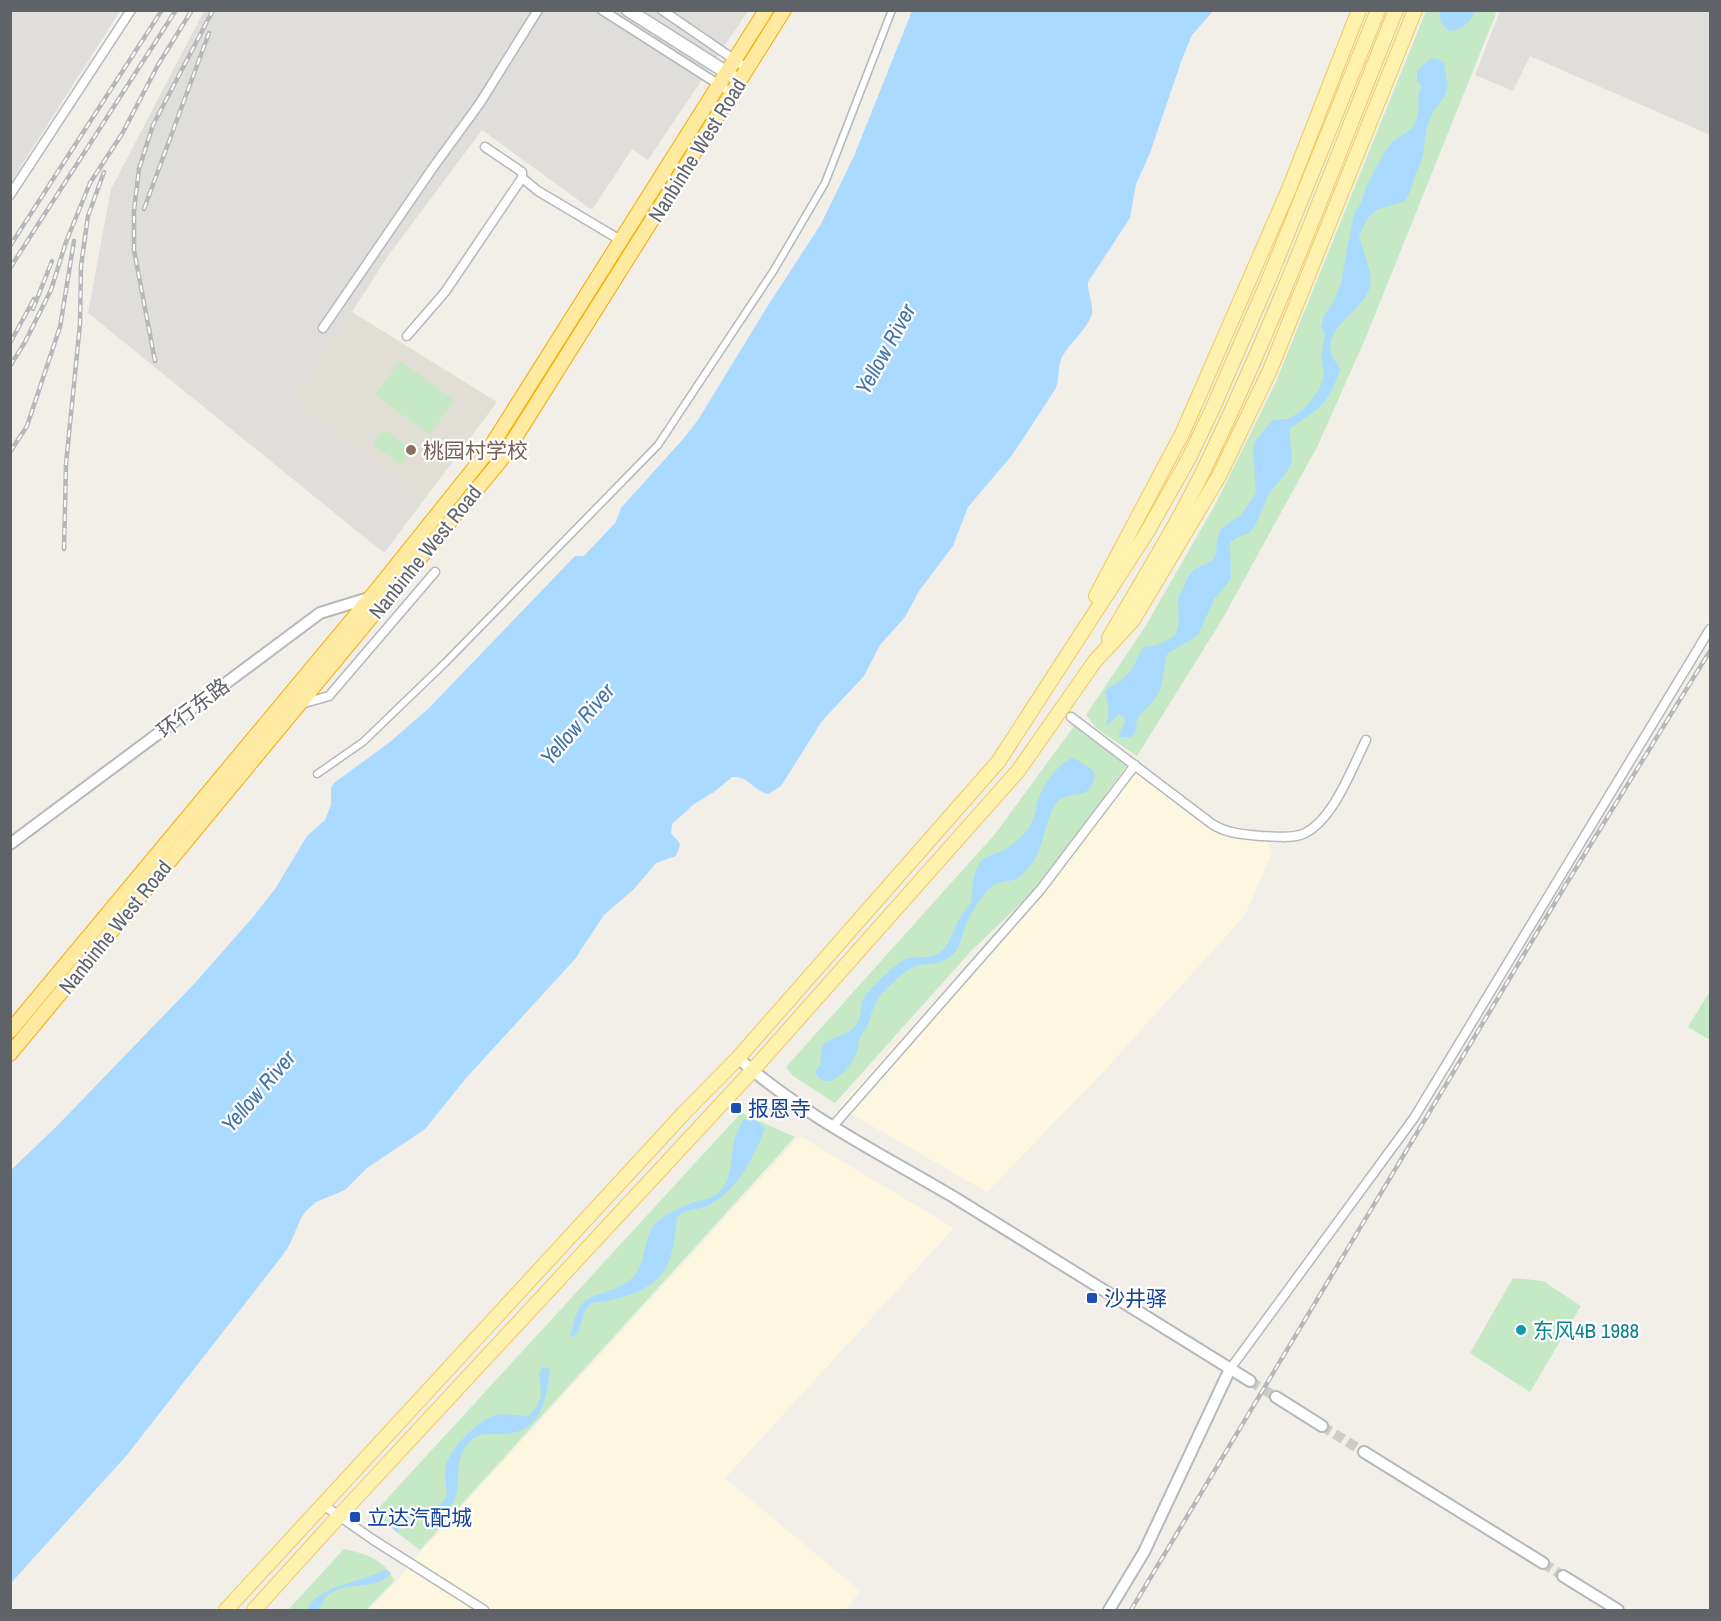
<svg xmlns="http://www.w3.org/2000/svg" width="1721" height="1621" viewBox="0 0 1721 1621" font-family="'Archivo Narrow','Noto Sans SC',sans-serif">
<rect width="100%" height="100%" fill="#f1efe8"/>
<g fill="#fef7e0">
<path d="M1128,764L1222,836L1266,838L1272,853L1245,915L1104,1071L987,1192L839,1107L1036,889Z"/>
<path d="M800,1136L954,1228L725,1478L860,1591L846,1610H369L396,1582L416,1557Z"/>
</g>
<g fill="#e0deda">
<path d="M11,10L120,11L11,182L10,11Z"/>
<path d="M204,11H748L648,160L632,149L592,210L482,130L388,256L352,312L292,399L426,497L384,553L88,313L111,189Z"/>
<path d="M1500,11H1710V135L1530,56L1513,91L1475,75Z"/>
</g>
<path fill="#e1ded6" d="M352,312L497,402L426,497L292,399Z"/>
<g fill="#c5e8c5">
<path d="M1426,11H1497L1366,337L1317,447L1223,618L1137,756L1096,728L1086,715L1145,627L1215,505L1275,384Z"/>
<path d="M400,361L454,400L430,434L375,395Z"/>
<path d="M384,429L412,450L401,465L373,444Z"/>
<path d="M1075,725L1128,764L1036,889L972,950L835,1103L793,1076L786,1067L995,834Z"/>
<path d="M1710,991V1040L1688,1027Z"/>
<path d="M741,1113L795,1137L420,1550L373,1514Z"/>
<path d="M1513,1278L1543,1281L1581,1306L1530,1392L1470,1353Z"/>
<path d="M344,1549C364,1553 386,1560 394,1581L366,1610H288Z"/>
</g>
<g fill="#aadaff">
<path d="M912,11H1213L1192,35L1182,59L1150,153L1136,184L1130,218L1088,282C1087,293 1094,305 1092,314C1087,330 1070,342 1062,357C1057,367 1060,377 1056,388L1013,454L968,507L953,546L919,591L905,617L880,645L864,676L822,721L781,786L768,794C752,790 750,776 732,777L714,792L694,804L672,824L671,833L678,841L680,845L676,856L656,863L634,889L604,915L575,959L467,1077L425,1129L367,1168L345,1190L316,1202L306,1211L301,1218L290,1244L282,1256L127,1455L11,1583V1170L57,1126L111,1070L195,983L253,917L275,889L307,836L325,820L331,805V788L334,783L390,742L429,708L575,556H584L616,522L621,508L684,438L698,420L767,307L821,224L854,156Z"/>
<path d="M1439,11V10L1476,11C1469,22 1463,30 1449,31L1441,23Z"/>
<path d="M1431,58L1440,60L1444,63L1448,87L1444,97L1433,112L1426,130L1423,156L1408,196L1405,201C1375,212 1373,204 1359,236C1362,251 1373,271 1370,286C1364,311 1325,325 1331,353C1332,359 1337,363 1340,369C1328,406 1319,408 1289,429L1292,460L1288,470L1268,495L1255,526L1249,533L1236,538L1230,543L1231,579L1214,599L1198,635L1167,654L1161,687L1156,698L1139,716L1136,723L1137,730L1131,737H1120L1119,733L1125,723L1124,717L1119,714L1106,726C1111,712 1108,705 1105,691C1113,684 1126,679 1132,669C1137,661 1138,654 1144,647L1157,645L1175,636L1179,624L1178,599L1189,575L1195,569L1212,561L1216,554L1217,539L1222,528L1241,515L1256,493L1253,448L1256,440L1273,420L1289,419L1305,408L1319,390L1324,375L1321,355L1325,334L1321,327L1324,316L1335,299L1341,283L1354,213C1363,204 1361,199 1366,188C1373,174 1380,159 1389,146C1396,136 1409,134 1414,126C1418,119 1420,102 1418,95L1422,87L1417,81V71Z"/>
<path d="M1072,758C1078,760 1080,762 1085,765C1100,773 1096,780 1086,792C1078,795 1067,794 1060,799C1049,806 1044,843 1036,857C1033,863 1027,869 1022,875C1013,884 998,878 987,891C980,899 972,912 967,922C961,934 962,948 950,957C940,965 930,963 919,965C907,967 885,989 878,999C873,1007 871,1015 868,1024C866,1030 861,1034 859,1040C858,1046 858,1052 854,1058C847,1071 825,1094 815,1072L820,1066L822,1046C832,1036 848,1036 856,1025C862,1018 860,1007 863,999C866,992 895,965 902,961C921,952 930,965 947,945C953,936 955,925 961,916C964,911 969,908 971,901C973,890 972,877 978,866C984,854 994,856 1004,850C1011,846 1019,839 1025,833C1033,825 1035,814 1037,804C1041,787 1057,765 1072,758Z"/>
<path d="M751,1119L758,1122L765,1128C754,1158 736,1192 707,1206C696,1211 685,1208 677,1218C675,1230 675,1243 671,1255C661,1291 623,1299 591,1303C580,1313 583,1327 574,1337L570,1336C573,1327 575,1313 581,1305C592,1292 618,1293 633,1277C648,1261 642,1234 659,1220C668,1213 682,1207 692,1203C705,1199 715,1199 724,1186C732,1174 731,1155 734,1141C736,1134 740,1127 743,1120Z"/>
<path d="M543,1367L548,1368L550,1372C545,1403 541,1432 503,1434C487,1435 478,1430 466,1446C451,1465 466,1493 447,1510C430,1525 405,1503 398,1533L393,1529C404,1500 425,1518 443,1502C451,1495 444,1481 445,1471C446,1451 478,1420 496,1415C506,1413 519,1416 529,1416C534,1410 540,1404 541,1395C542,1386 535,1375 543,1367Z"/>
<path d="M385,1569L391,1573C375,1596 330,1573 319,1610H307C321,1583 361,1584 385,1569Z"/>
</g>
<g fill="none" stroke-linecap="round" stroke-linejoin="round">
<g stroke="#ccccc8" stroke-width="10" stroke-dasharray="10 5" stroke-linecap="butt">
<path d="M1250,1381L1276,1397"/>
<path d="M1322,1426L1364,1452"/>
<path d="M1543,1563L1563,1576"/>
</g>
<g stroke="#b5b8bc" stroke-width="9">
<path id="pedestrian" d="M317,774L363,742L446,662L658,445L774,270L825,183L892,10"/>
</g>
<g stroke="#b5b8bc" stroke-width="11">
<g id="minor">
<path d="M602,10L732,93"/>
<path d="M662,10L748,69"/>
<path d="M485,147L522,172V178"/>
<path d="M10,195L131,10"/>
<path d="M323,328L432,169L480,103L538,10"/>
<path d="M407,336L445,292L522,178L538,191L622,241"/>
<path d="M301,704L329,696L435,572"/>
<path d="M1071,717L1212,824C1228,834 1243,834 1261,836C1273,836 1291,839 1303,834C1333,821 1352,768 1366,740"/>
<path d="M833,1126L1041,889L1135,765"/>
<path d="M1230,1369L1414,1118L1710,629"/>
<path d="M322,1504L372,1539L484,1610"/>
</g>
</g>
<g stroke="#b5b8bc" stroke-width="14">
<g id="tertiary">
<path d="M10,844L320,613L372,597"/>
<path d="M738,1058C801,1114 879,1153 952,1196C1052,1257 1151,1319 1250,1381"/>
<path d="M1276,1397L1322,1426"/>
<path d="M1364,1452L1543,1563"/>
<path d="M1563,1576L1618,1610"/>
<path d="M1109,1610L1144,1552L1230,1369"/>
</g>
</g>
<g stroke="#b6babf" stroke-width="15">
<path id="secondary" d="M628,10L740,81"/>
</g>
<g stroke="#f2c960" stroke-width="16">
<g id="primary">
<path d="M1096,596L1183,432L1289,189L1359,10"/>
<path d="M1109,638C1143,579 1180,521 1209,459C1279,313 1335,161 1396,10"/>
<path d="M226,1610L684,1113L738,1058L998,762L1146,534L1189,458L1212,410L1269,279L1378,10"/>
<path d="M254,1610L340,1515L752,1071L1018,771L1095,661L1133,620L1219,476L1270,370L1415,10"/>
</g>
</g>
<g stroke="#f9ab00" stroke-width="16">
<g id="trunk">
<path d="M10,1031L371,597L488,451L766,10"/>
<path d="M10,1054L501,460L784,10"/>
</g>
</g>
<use href="#pedestrian" stroke="#fff" stroke-width="6"/>
<use href="#minor" stroke="#fff" stroke-width="8"/>
<use href="#tertiary" stroke="#fff" stroke-width="10"/>
<use href="#secondary" stroke="#fff" stroke-width="12"/>
<use href="#primary" stroke="#fff2af" stroke-width="14"/>
<use href="#trunk" stroke="#feeaa1" stroke-width="14"/>
<g stroke="#b6b7b8" stroke-width="4.5">
<g id="rail">
<path d="M144,209L209,33"/>
<path d="M10,246L162,10"/>
<path d="M10,268L176,10"/>
<path d="M33,309L52,261"/>
<path d="M10,343L34,299"/>
<path d="M155,361L134,250V211L139,169L153,125L213,10"/>
<path d="M10,366L25,342L51,290L66,242L90,183L122,134L158,65L192,10"/>
<path d="M10,452L27,426L60,327L74,241"/>
<path d="M64,549L66,464L80,324L81,266L88,216L104,172"/>
<path d="M1131,1610L1565,886L1710,651"/>
</g>
</g>
<use href="#rail" stroke="#fff" stroke-width="2" stroke-dasharray="7" stroke-linecap="butt"/>
</g>
<circle fill="#8d6e63" stroke="#fff" stroke-width="2" cx="411" cy="450" r="6"/>
<g fill="#1a4fb4" stroke="#fff" stroke-width="2">
<rect x="730" y="1102" width="12" height="12" rx="3"/>
<rect x="1086" y="1292" width="12" height="12" rx="3"/>
<rect x="349" y="1511" width="12" height="12" rx="3"/>
</g>
<circle fill="#0f9aa8" stroke="#fff" stroke-width="2" cx="1521" cy="1330" r="6"/>
<g text-anchor="middle" dominant-baseline="central" stroke-width="4.5" stroke-linejoin="round" paint-order="stroke">
<g font-size="21" fill="#5f6368" stroke="#fff">
<text transform="translate(697 150) rotate(-58)">Nanbinhe West Road</text>
<text transform="translate(425 552) rotate(-51)">Nanbinhe West Road</text>
<text transform="translate(193 708) rotate(-37)">环行东路</text>
<text transform="translate(115 927) rotate(-51)">Nanbinhe West Road</text>
</g>
<g font-size="21" fill="#785e54" stroke="#fff" text-anchor="start">
<text x="423" y="450">桃园村学校</text>
</g>
<g font-size="21" fill="#164399" stroke="#fff" text-anchor="start">
<text x="748" y="1108">报恩寺</text>
<text x="1104" y="1298">沙井驿</text>
<text x="367" y="1517">立达汽配城</text>
</g>
<g font-size="21" fill="#0d838f" stroke="#fff" text-anchor="start">
<text x="1533" y="1330">东风4B 1988</text>
</g>
<g font-size="22" font-style="italic" fill="#4174aa" stroke="#fff">
<text transform="translate(885 349) rotate(-61)">Yellow River</text>
<text transform="translate(577 724) rotate(-49)">Yellow River</text>
<text transform="translate(258 1091) rotate(-49)">Yellow River</text>
</g>
</g>
<rect width="1721" height="1621" fill="none" stroke="#5f6368" stroke-width="24"/>
</svg>
